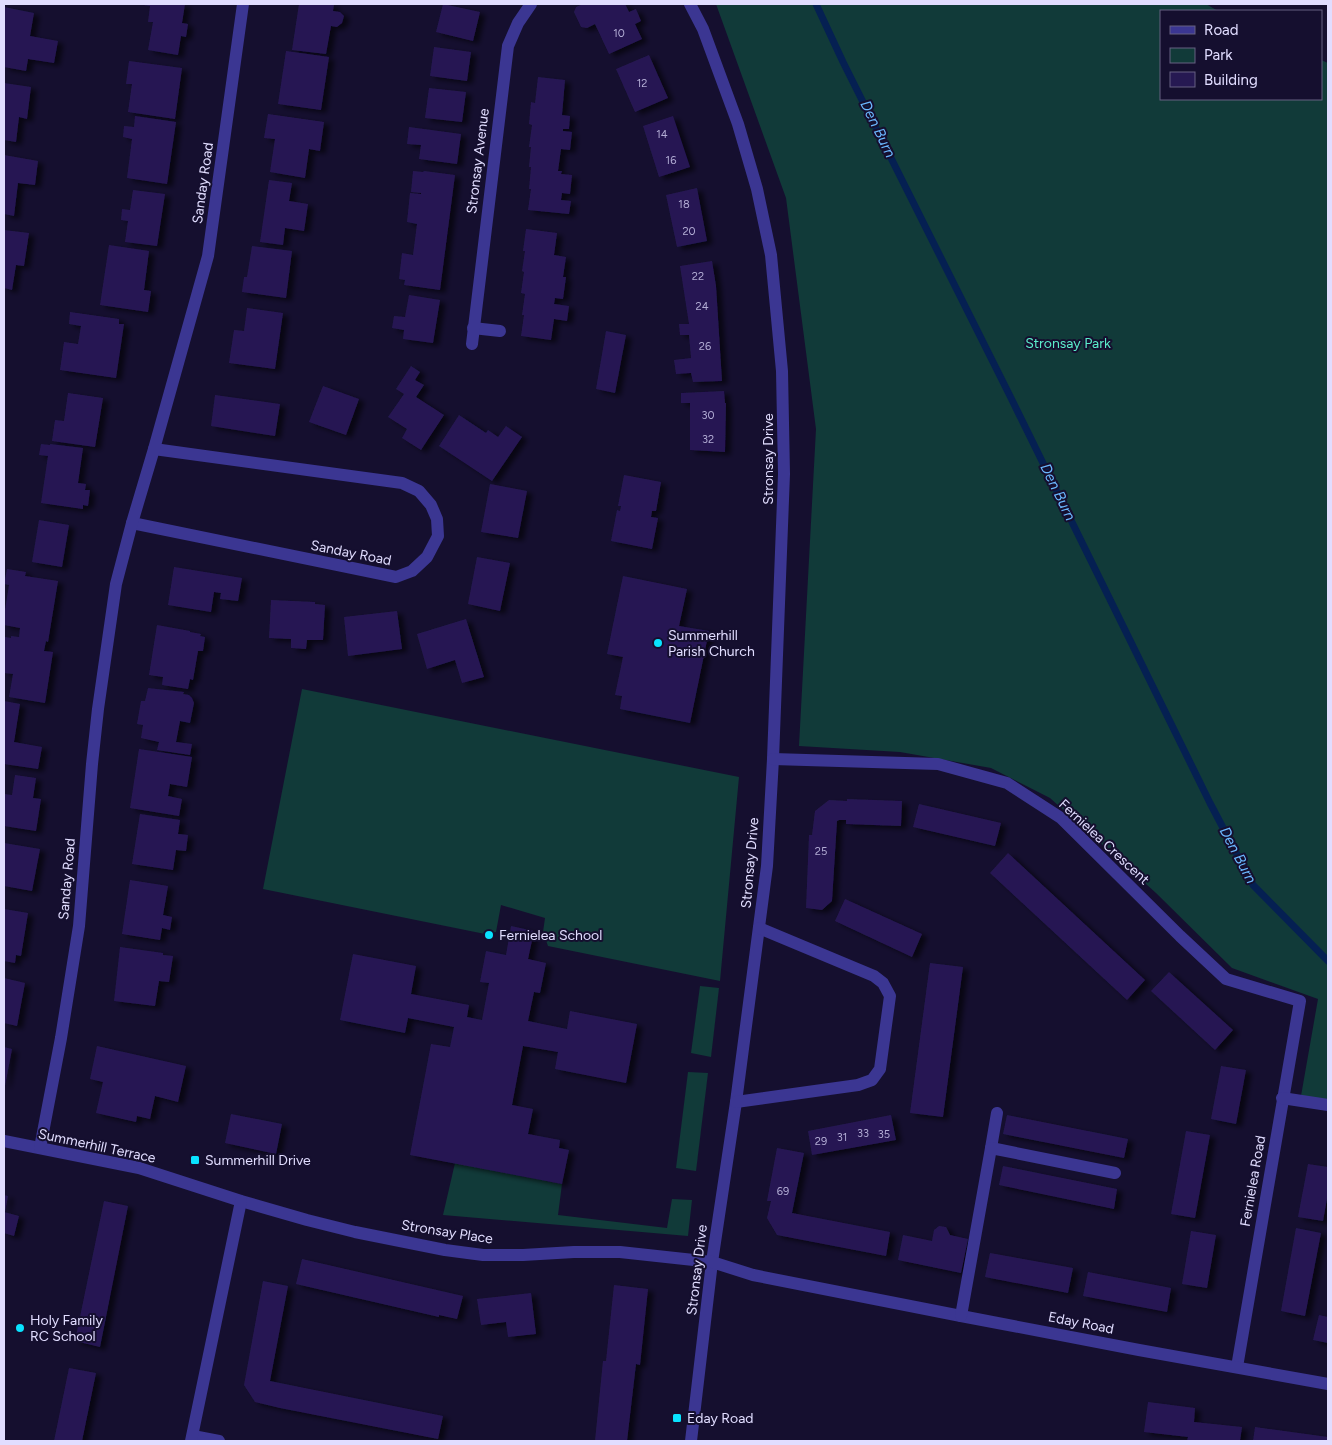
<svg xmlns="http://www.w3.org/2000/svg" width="1332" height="1445" viewBox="0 0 1332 1445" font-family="Figtree,sans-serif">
<defs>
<filter id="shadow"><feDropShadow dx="5.5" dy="3" stdDeviation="2.5" flood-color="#0009"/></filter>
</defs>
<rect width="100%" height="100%" fill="#150f2f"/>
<g fill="#113a39">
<path d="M716,4H1206L1218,11H1161V99H1321V60L1328,63V1101L1301,1096L1318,999L1232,968L1156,893L1050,798L991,768L900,752L799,746L816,429L786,198Z"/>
<path d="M302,689L739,777L720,981L548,946L543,932L545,918L501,905L496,932L485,934L263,889Z"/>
<path d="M700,986L719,988L711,1057L691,1053Z"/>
<path d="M688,1072L708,1073L696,1171L676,1168Z"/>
<path d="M455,1163L562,1184L558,1215L667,1228L672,1199L692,1200L688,1236L443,1215Z"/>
</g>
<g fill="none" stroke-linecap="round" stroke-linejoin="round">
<path stroke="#052052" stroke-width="7" d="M816,4L843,62L1011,398L1210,803L1253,885L1328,961"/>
</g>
<g fill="#261952" filter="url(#shadow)">
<path d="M143,4H185L182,23L188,24L186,37L181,36L178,55L148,50L153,22H148L150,6L143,5Z"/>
<path d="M299,4H334L333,11L340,12L344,16L342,23L337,27L331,26L326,54L292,50Z"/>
<path d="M443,4L480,12L473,41L436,32Z"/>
<path d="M583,4H625L629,12L636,9L641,21L635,24L642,39L609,54L595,24L587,28L581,27L574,12L576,7Z"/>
<path d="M4,7L34,13L30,36L58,41L54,63L28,59L26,71L4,67Z"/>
<path d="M434,47L471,52L467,81L430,76Z"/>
<path d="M286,51L329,57L321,110L278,104Z"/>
<path d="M649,55L668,98L635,112L616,69Z"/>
<path d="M129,61L182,68L175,119L128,112L132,84H126Z"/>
<path d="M538,77L565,80L562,115L570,116L569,129H563V131L572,132L570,150L561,149L558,171H562L561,174L572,175L570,194L562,193L561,200L571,201L569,214L528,210L531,189H529L531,167H529L531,147H529L532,125L529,124L531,102L535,103Z"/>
<path d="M4,83L31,87L27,119L19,117L16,142L4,140Z"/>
<path d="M429,88L466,92L462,122L425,118Z"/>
<path d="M268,114L324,122L320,151L309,149L305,178L270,172L275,139L264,138Z"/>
<path d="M135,116L176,122L167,184L127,178L132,139L123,137L124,126L134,127Z"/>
<path d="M673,116L690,167L659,177L643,126Z"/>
<path d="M409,127L461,134L457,164L419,159L421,145L407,144Z"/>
<path d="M4,155L38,161L35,185L18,183L14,216L4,214Z"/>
<path d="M413,171L423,172L424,171L455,175L440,290L404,285L405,280L399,279L402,253L413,255L417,224L407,222L410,193L421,194V193L411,192Z"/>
<path d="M269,180L292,183L289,201L308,204L304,231L285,228L283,245L260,242Z"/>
<path d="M697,188L707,241L677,247L666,195Z"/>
<path d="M133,190L165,194L157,246L125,242L128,221L121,220L122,209L130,210Z"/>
<path d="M526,229L557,233L554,255L566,257L563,277H566L563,299L555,298L554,304L569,306L567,321L554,319L551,340L521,336L524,315H522L525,294L521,293L524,272L522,271L525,251H523Z"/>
<path d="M4,230L29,233L24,266L16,265L12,290L4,288Z"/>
<path d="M109,245L149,251L144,290L151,291L148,312L100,305Z"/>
<path d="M252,246L292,251L286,298L242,292L244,277H247Z"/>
<path d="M712,261L716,286L722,381L693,382L691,373L676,374L674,360L691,358L689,335H680L679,324H689L680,266Z"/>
<path d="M409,295L440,300L433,343L403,339L404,330L392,328L394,316L405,317Z"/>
<path d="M247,308L283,313L275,369L229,363L234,330L244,331Z"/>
<path d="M70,312L119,319V324H124L116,378L60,370L64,342L78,344L81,326L69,324Z"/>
<path d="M606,331L626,335L615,393L596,389Z"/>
<path d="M411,366L420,372L415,380L424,385L416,397L444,415L421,450L402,438L407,429L388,417L404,394L396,389Z"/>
<path d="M323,386L359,399L346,435L309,422Z"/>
<path d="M724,391L725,403H726L725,452L690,450V403H681V393Z"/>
<path d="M68,393L103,398L95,447L52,441L55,420L64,421Z"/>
<path d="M215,395L280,404L275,436L211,426Z"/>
<path d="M459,415L486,433L488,430L498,437L506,426L522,437L492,481L439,446Z"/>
<path d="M41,444L50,445V444L83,448L78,483L86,484L85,490H90L88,506L83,505V509L41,503L48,456L39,455Z"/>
<path d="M624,475L661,482L656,511H652L651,517L658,518L652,549L611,541L617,510L620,511L621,506H618Z"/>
<path d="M490,484L527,491L518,538L481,532Z"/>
<path d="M39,520L69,525L62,567L32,562Z"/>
<path d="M477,557L510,563L500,611L468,604Z"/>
<path d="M174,567L242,578L238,601L220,599L221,593L214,592L211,612L168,605Z"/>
<path d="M7,569L26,572L25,576L58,581L48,642L46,641L44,651L53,652L45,703L9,697L13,674L4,673V646L5,637L11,638V636L19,637L20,628L4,625V616L9,585L4,584Z"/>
<path d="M623,576L687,589L679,626L709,631L690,723L620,709L622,696L615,695L623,657L607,654Z"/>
<path d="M271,600L315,602V604L325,605L323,640H307L306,649L291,648V639L269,638Z"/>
<path d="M397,611L402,649L348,656L344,617Z"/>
<path d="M466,619L484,677L462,683L455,660L427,669L417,634Z"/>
<path d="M157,625L190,631V632L201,634L200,636L205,637L203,651H198L193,680L190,679L188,689L162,685L163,677L149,675Z"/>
<path d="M148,688L184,692L183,694L189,695L192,698L194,703L190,723L180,721L176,742L192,744L190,755L157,750L159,742L141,738L143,725L137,724L141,701H145Z"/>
<path d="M4,701L20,704L14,742L42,747L38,769L4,764Z"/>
<path d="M139,749L192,757L187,787L170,784L168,796L182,799L179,816L130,808Z"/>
<path d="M15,775L36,778L33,798L41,799L36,831L4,826V794L12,795Z"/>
<path d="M847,799L902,801L901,826L846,824V820H839L837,821L832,901L822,910L806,908L809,835H812L815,811L829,800L847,801Z"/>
<path d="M919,804L1001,823L995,846L913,827Z"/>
<path d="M140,814L180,820L178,834L188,835L186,851L176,850L173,870L132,864Z"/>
<path d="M4,843L40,849L32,891L4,886Z"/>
<path d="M1008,853L1145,980L1127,1000L990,873Z"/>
<path d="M130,880L168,886L163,915L172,917L170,930L162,928L160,940L122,934Z"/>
<path d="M845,899L922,934L912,957L835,921Z"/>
<path d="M4,909L28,913L21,956L16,955L15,963L4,961Z"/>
<path d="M511,926L534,931L528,959L546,963L540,993L534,992L528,1021L567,1029L570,1011L637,1024L626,1083L555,1069L558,1052L523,1046L512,1105L533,1109L528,1134L560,1140L559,1148L569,1150L562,1184L410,1155L431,1044L450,1047L454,1027L408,1018L405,1033L340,1020L353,954L416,966L411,994L469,1005L467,1017L482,1020L489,983L480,982L486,951L506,955Z"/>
<path d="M120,947L163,953V955L173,956L169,982L159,981L155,1006L114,1001Z"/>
<path d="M930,963L963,967L943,1117L910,1113Z"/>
<path d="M1169,972L1233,1030L1215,1050L1151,991Z"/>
<path d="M4,978L25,983L17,1026L4,1023Z"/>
<path d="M97,1046L186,1066L178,1102L155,1096L150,1119L137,1116L136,1122L96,1113L103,1082L90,1079Z"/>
<path d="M4,1047L12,1049L5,1086H4Z"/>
<path d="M1221,1066L1246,1070L1236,1124L1211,1119Z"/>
<path d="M231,1114L282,1124L276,1154L225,1143Z"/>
<path d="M891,1115L896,1140L812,1155L808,1131Z"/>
<path d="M1007,1115L1128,1139L1124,1158L1003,1134Z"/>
<path d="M1186,1131L1210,1135L1195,1218L1171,1214Z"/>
<path d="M777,1148L804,1153L792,1213L890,1232L886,1256L777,1235L767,1218L771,1201H767Z"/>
<path d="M1308,1164L1328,1167V1193L1323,1221L1298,1217Z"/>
<path d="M1003,1166L1117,1189L1114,1209L999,1185Z"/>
<path d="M4,1195L8,1196L5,1212H4Z"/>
<path d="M104,1201L128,1206L100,1347L75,1341Z"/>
<path d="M4,1212L19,1216L14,1236L4,1233Z"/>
<path d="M939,1226L946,1227L950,1235L968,1239L961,1273L898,1260L903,1235L932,1241L934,1230Z"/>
<path d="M1296,1228L1321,1233L1305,1316L1281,1311Z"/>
<path d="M1191,1231L1216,1235L1207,1288L1182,1284Z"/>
<path d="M990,1253L1073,1268L1068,1293L985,1277Z"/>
<path d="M302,1259L463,1296L457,1319L439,1315V1317L296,1284Z"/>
<path d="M1088,1272L1171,1288L1167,1312L1083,1296Z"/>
<path d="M263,1281L288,1286L270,1381L443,1416L438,1439L280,1408L255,1402L244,1385Z"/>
<path d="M614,1285L648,1289L640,1365L636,1364L627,1441H595L603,1361H606Z"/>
<path d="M531,1293L536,1334L508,1337L506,1322L481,1325L477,1299Z"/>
<path d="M1319,1315L1328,1317V1343L1313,1340Z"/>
<path d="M69,1368L96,1373L82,1441H54Z"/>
<path d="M1148,1402L1195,1408L1194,1422L1242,1427L1240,1441H1187L1188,1437L1144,1432Z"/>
<path d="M1255,1427L1328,1437V1441H1253Z"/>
</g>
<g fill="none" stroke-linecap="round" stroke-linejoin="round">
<g stroke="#3b3692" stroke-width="12">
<path d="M690,4L703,29L738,124L757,189L771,255L782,371L784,474L773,759L767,866L736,1102L712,1262L691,1441"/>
<path d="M473,328L500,331"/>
<path d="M472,344L508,46L518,23L531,4"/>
<path d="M132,523L396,577L412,571L427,557L438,536L437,519L431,505L419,491L402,483L154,449"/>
<path d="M773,759L938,764L1007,783L1061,818L1180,936L1226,979L1300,1001L1237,1367"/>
<path d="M1282,1098L1328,1105"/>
<path d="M736,1102L858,1085L872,1080L880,1069L890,996L883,983L874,976L759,928"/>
<path d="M4,1141L139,1168L241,1201L307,1220L355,1232L445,1250L483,1255H523L574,1252H620L712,1262L753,1275L961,1316L1139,1350L1328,1384"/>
<path d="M40,1148L61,1038L79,926L92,764L98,709L116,584L132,523L154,449L208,256L243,4"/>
<path d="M991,1148L997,1113"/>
<path d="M961,1316L991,1148L1115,1173"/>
<path d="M193,1436L219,1441"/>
<path d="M191,1441L241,1201"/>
</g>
</g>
<g fill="#09e3ff" stroke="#150f2f" stroke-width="2">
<circle cx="658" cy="643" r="5"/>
<circle cx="489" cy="935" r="5"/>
<rect x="190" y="1155" width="10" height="10" rx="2.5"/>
<circle cx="20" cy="1328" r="5"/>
<rect x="672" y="1413" width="10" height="10" rx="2.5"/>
</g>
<g text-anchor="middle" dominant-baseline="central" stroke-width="4" stroke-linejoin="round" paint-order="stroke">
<g font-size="11" fill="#b2acd4">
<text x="619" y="33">10</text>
<text x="642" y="83">12</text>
<text x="662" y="134">14</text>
<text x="671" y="160">16</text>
<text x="684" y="204">18</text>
<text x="689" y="231">20</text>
<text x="698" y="276">22</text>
<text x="702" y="306">24</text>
<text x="705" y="346">26</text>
<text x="708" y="415">30</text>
<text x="708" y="439">32</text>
<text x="821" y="851">25</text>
<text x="863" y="1133">33</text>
<text x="884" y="1134">35</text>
<text x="842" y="1137">31</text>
<text x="821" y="1141">29</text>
<text x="783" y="1191">69</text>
</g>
<g font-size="14" fill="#e1ddff" stroke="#150f2f">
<text transform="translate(478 161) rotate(-83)">Stronsay Avenue</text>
<text transform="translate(203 183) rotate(-82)">Sanday Road</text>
<text transform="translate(768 459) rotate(-90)">Stronsay Drive</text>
<text transform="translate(351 553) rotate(11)">Sanday Road</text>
<text transform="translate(1104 842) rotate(43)">Fernielea Crescent</text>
<text transform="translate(750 863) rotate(-85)">Stronsay Drive</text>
<text transform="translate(67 879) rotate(-85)">Sanday Road</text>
<text transform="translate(97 1146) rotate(12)">Summerhill Terrace</text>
<text transform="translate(1253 1181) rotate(-80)">Fernielea Road</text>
<text transform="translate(447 1232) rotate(9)">Stronsay Place</text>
<text transform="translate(697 1270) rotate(-83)">Stronsay Drive</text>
<text transform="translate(1081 1323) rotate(11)">Eday Road</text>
</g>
<g font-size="14" fill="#5bedcb" stroke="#150f2f">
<text x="1068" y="343">Stronsay Park</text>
</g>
<g font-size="14" fill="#e1ddff" stroke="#150f2f" text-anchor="start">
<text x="668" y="635">Summerhill<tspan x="668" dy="16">Parish Church</tspan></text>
<text x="499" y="935">Fernielea School</text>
<text x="205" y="1160">Summerhill Drive</text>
<text x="30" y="1320">Holy Family<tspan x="30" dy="16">RC School</tspan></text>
<text x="687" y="1418">Eday Road</text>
</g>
<g font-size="15" font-style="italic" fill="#6bb8ff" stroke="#150f2f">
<text transform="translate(878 129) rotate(64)">Den Burn</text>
<text transform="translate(1058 492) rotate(64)">Den Burn</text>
<text transform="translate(1238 855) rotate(62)">Den Burn</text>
</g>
</g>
<rect width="1332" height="1445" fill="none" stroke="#e1ddff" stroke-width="10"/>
<rect x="1160" y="10" width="162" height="90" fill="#150f2f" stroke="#676182"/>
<rect x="1170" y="26" width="25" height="8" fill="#3b3692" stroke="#676182"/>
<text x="1204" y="35" font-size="15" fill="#e1ddff">Road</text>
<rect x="1170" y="48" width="25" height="15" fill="#113a39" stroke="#676182"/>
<text x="1204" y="60" font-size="15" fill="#e1ddff">Park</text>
<rect x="1170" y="72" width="25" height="15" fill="#261952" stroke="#676182"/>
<text x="1204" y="85" font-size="15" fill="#e1ddff">Building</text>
</svg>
